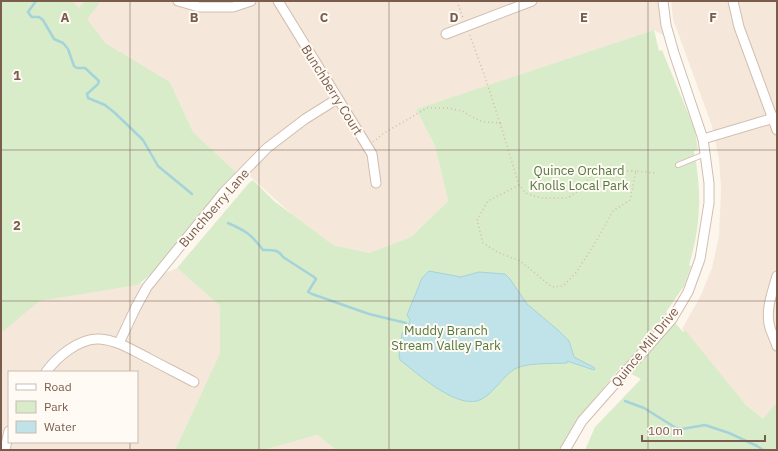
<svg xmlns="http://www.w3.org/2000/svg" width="778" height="451" viewBox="0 0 778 451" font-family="'IBM Plex Sans',sans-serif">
<rect width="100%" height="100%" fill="#fdf6ec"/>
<g fill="#f5e8da" fill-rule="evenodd">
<path d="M51,1H663L670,39L654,30L416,109L435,146L448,201L411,237L369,253L333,245L298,220L251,177L240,176L193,132L170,82L106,46Z"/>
<path d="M671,1H777V427L761,417L725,387L701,351L682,329L700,297L712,268L719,236L721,189L719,159L712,126L673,19Z"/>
<path d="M177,268L220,306V353L175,450H1V332L35,301L138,285ZM9,372H137V442H9Z"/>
<path d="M317,435L336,450H264Z"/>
</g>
<g fill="#d8ecc9">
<path d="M1,1H72L79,8L85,1H101L87,19L105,43L170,82L193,132L240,176L174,254L138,285L39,301L1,333Z"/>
<path d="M654,30L659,51L662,50L695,130L698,150L694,151C702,192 701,226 689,265L691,266L684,286L666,312L683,332L685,330L745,404L761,417L763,419L777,402V450H585L595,427L641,379L620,368L577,420L560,450H336L317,435L264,450H175L220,353V306L177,268L249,183L253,180L274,201L333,245L369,253L411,237L448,201L435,146L416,109Z"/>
</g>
<path fill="#bfe3e8" stroke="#a5d3da" d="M429,271L461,277L479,272L505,274L510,279L527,304L559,331L569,341L574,357L595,368L594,370L567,361V363C553,364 524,362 513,370C502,378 494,392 482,399C459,412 417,373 400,360L399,356L402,333L407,330L410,320L407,315L422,278Z"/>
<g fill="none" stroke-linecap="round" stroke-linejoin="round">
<g stroke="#a5d3da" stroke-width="2.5">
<path d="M36,1L28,12L30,15L32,17H39L43,20L54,39L63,43L68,49L74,66L77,68H85L99,81L98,84L87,94L88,98L105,105L115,113L143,140L158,166L192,194"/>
<path d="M228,223C246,231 251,234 263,250C272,250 278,249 283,257L314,277L316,279L308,292L312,294L369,314L406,323"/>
<path d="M625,401L644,408L676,428L682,429L705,425L729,433L757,446L763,450"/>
</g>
<g stroke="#d1beb0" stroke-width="6">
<path id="lane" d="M678,165L705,154"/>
</g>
<g stroke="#d1beb0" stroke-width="11">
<g id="street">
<path d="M178,1L199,7H233L251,1"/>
<path d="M278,1L372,154L376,183"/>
<path d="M733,1L739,27L777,130"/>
<path d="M446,34L532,1"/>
<path d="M703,139L777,117"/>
<path d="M777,276C772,293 765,311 770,328C772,334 775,340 777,346"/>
<path d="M119,343L136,307L147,287L224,192L267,148L305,119L337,99"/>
<path d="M46,372C57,357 79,338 99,339C117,340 132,350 148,358C163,366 179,374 194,382"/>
<path d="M5,450L9,431"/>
<path d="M565,450L582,421L672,319L688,292L700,259L709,203V183L703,139L674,53L666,25L663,1"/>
</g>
</g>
<g stroke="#d9b8a5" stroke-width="1.5" stroke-dasharray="1 3" stroke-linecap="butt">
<path d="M457,1L463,18"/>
<path d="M500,123L519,185L526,193L541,198H568L578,191L592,175L605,170L636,171"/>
<path d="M373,142L384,133L427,108H447L462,111L476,119L484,122L500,123L484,74L469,33"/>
<path d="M519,185L488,201L477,220L483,243L497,252L520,261L552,287L563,286L575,274L594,245L613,211L630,200L636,171L655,173"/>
</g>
<use href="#lane" stroke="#fff" stroke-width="4.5"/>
<use href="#street" stroke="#fff" stroke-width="9"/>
</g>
<path fill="none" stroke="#7a5c4d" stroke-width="1" stroke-opacity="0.55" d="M130,1V372M259,1V450M389,1V450M519,1V450M648,1V450M1,150H777M1,301H777M130,442V450"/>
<g text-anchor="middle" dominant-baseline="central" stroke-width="4" stroke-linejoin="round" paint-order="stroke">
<g font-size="13" fill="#7a5c4d" stroke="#fffaf3">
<text transform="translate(332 90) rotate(58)">Bunchberry Court</text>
<text transform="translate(214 208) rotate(-49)">Bunchberry Lane</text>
<text transform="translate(645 347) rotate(-51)">Quince Mill Drive</text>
</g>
<g font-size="13" fill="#537a41" stroke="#fffaf3">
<text x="579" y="170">Quince Orchard<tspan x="579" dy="15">Knolls Local Park</tspan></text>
<text x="446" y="330">Muddy Branch<tspan x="446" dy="15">Stream Valley Park</tspan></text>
</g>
</g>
<g font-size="13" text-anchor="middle" font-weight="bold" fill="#7a5c4d" stroke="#fffaf3" stroke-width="4" stroke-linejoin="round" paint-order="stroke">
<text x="65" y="22">A</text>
<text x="194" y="22">B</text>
<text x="324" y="22">C</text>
<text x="454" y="22">D</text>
<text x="584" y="22">E</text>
<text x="713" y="22">F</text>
<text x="17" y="80">1</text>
<text x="17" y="230">2</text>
</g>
<rect width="778" height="451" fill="none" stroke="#7a5c4d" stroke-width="4"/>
<rect x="8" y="371" width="130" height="72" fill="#fffaf3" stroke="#cabbb1"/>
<rect x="16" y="384" width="20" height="6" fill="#ffffff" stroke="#cabbb1"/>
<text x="44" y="391" font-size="12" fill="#7a5c4d">Road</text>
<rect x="16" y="401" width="20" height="12" fill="#d8ecc9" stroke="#cabbb1"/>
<text x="44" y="411" font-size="12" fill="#7a5c4d">Park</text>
<rect x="16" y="421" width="20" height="12" fill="#bfe3e8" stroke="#cabbb1"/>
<text x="44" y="431" font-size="12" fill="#7a5c4d">Water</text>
<path d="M642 435v6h123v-6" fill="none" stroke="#7a5c4d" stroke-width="2"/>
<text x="648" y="435" font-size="12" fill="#7a5c4d" stroke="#fffaf3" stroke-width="3" paint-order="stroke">100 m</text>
</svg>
